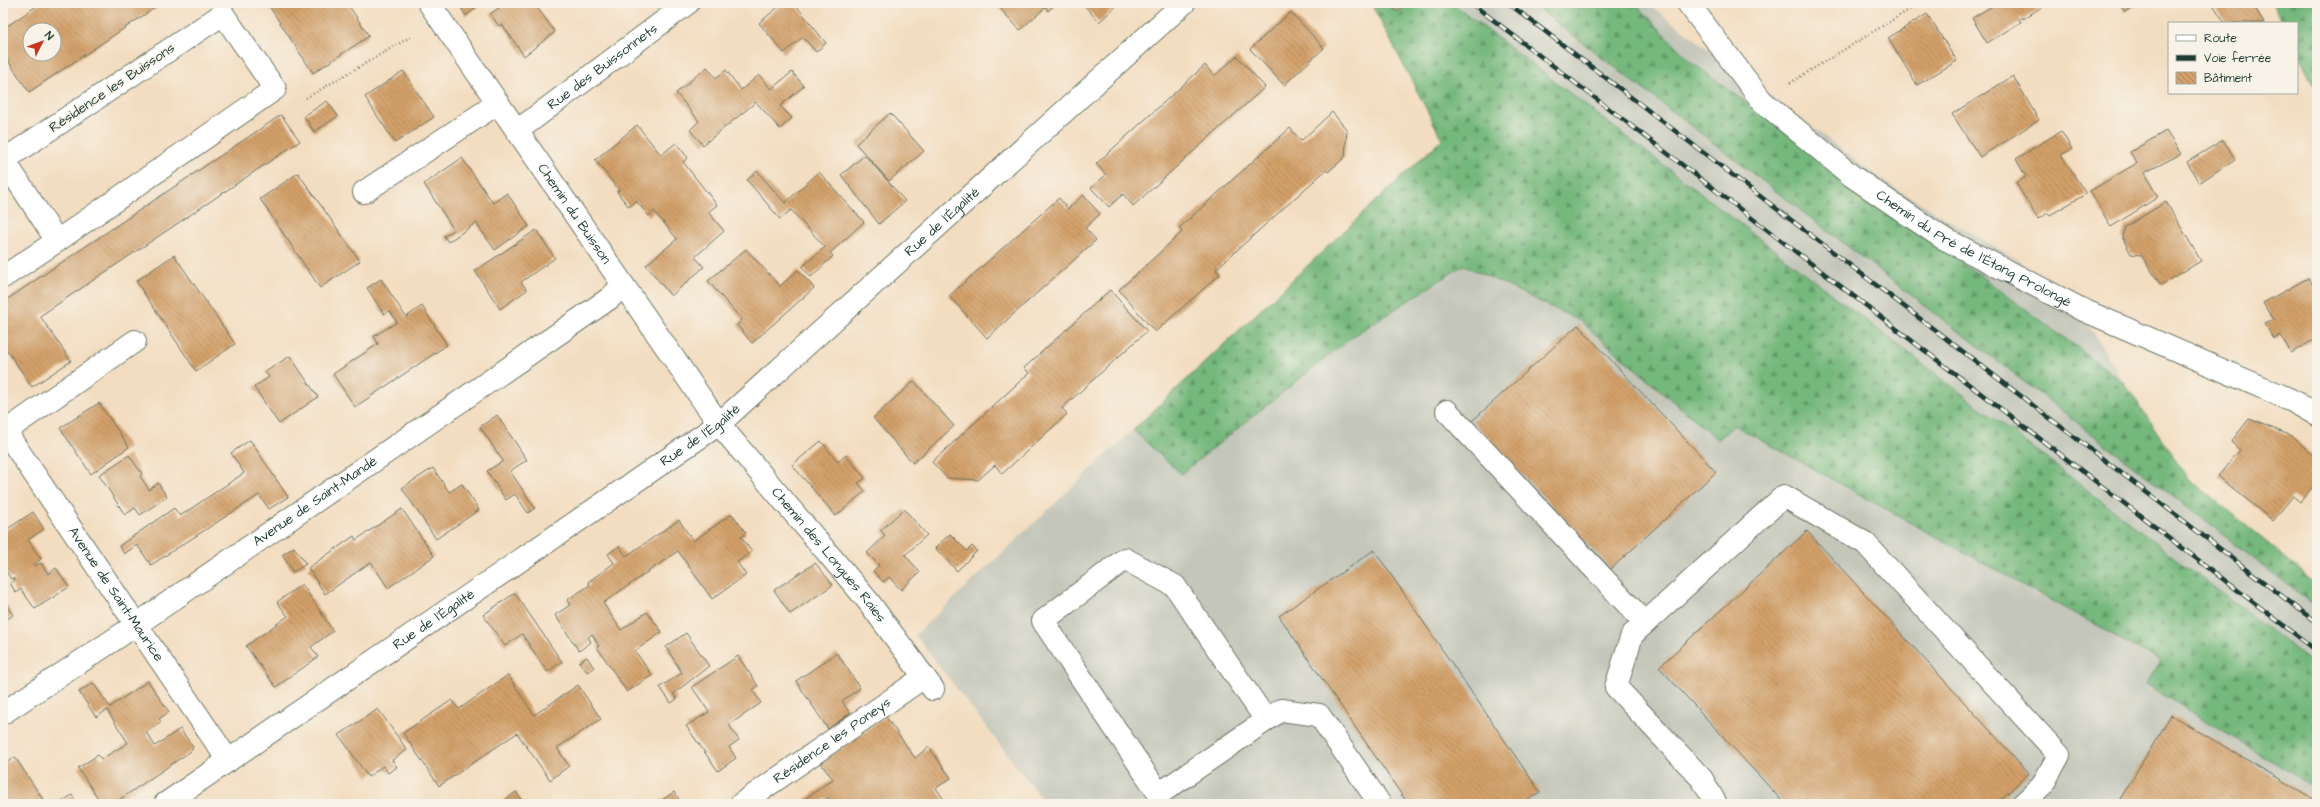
<svg xmlns="http://www.w3.org/2000/svg" width="2320" height="807" viewBox="0 0 2320 807" font-family="'Architects Daughter',sans-serif">
<defs>
<pattern id="forest-firs" width="22" height="20" patternUnits="userSpaceOnUse"><rect width="22" height="20" fill="#75b87b"/><path d="M5 1l3.5 6h-7zM16 11l3.5 6h-7z" fill="#5f9766"/></pattern>
<pattern id="building-back-hatch" width="6" height="6" patternUnits="userSpaceOnUse"><rect width="6" height="6" fill="#d3a069"/><path d="M-1 5l2 2M0 0l6 6M5-1l2 2" fill="none" stroke="#ab8457"/></pattern>
</defs>
<rect width="100%" height="100%" fill="#f7f3e8"/>
<filter id="ink" filterUnits="userSpaceOnUse"><feTurbulence type="fractalNoise" baseFrequency=".025" numOctaves="2"/><feDisplacementMap in="SourceGraphic" scale="8" xChannelSelector="R" yChannelSelector="G"/><feConvolveMatrix kernelMatrix="1 2 1 2 8 2 1 2 1" color-interpolation-filters="sRGB"/></filter>
<filter id="wash" filterUnits="userSpaceOnUse"><feTurbulence type="fractalNoise" baseFrequency=".012" numOctaves="4" result="noise"/><feDisplacementMap in="SourceGraphic" scale="16" xChannelSelector="R" yChannelSelector="G"/><feGaussianBlur stdDeviation="0.9" result="paint"/><feColorMatrix in="noise" values="0 0 0 0 0 0 0 0 0 0 0 0 0 0 0 0 0 1.4 0 .05"/><feComposite in="paint" operator="in"/></filter>
<g filter="url(#wash)">
<rect width="100%" height="100%" fill="#f3ddc0"/>
<path fill="#c3c6b9" d="M1368,3H1647L1885,182L2092,304L2081,315L2186,476L2317,584V804H1046L915,635L1442,139L1372,5Z"/>
<g fill="url(#forest-firs)" stroke="#4a7a58">
<path d="M1368,3H1452L2317,666V789L2146,684L2160,661L1734,425L1718,440L1580,321L1464,265L1353,336L1181,474L1133,430L1442,139L1372,5Z"/>
<path d="M1531,3H1635L1690,61L2124,382L2186,476L2317,584V607Z"/>
<path d="M2272,3H2317V85L2313,84L2297,52V23H2282Z"/>
</g>
<g id="blocks">
<g fill="url(#building-back-hatch)" fill-rule="evenodd">
<path d="M41,3H162L29,92L3,53V29ZM30,30H54V54H30Z"/>
<path d="M267,3H347L369,36L313,73Z"/>
<path d="M458,3H482L466,16Z"/>
<path d="M495,3H534L555,32L524,56L502,24L499,26L490,14L499,8Z"/>
<path d="M783,3H794L826,43L816,52L803,37L784,53L759,23Z"/>
<path d="M995,3H1057L1048,11L1046,7L1020,30Z"/>
<path d="M1082,3H1120L1099,22Z"/>
<path d="M1385,3H1405L1398,12Z"/>
<path d="M1998,3H2048L2023,19L2022,17L2019,19L2021,22L1987,43L1972,18Z"/>
<path d="M2119,3H2140L2125,12Z"/>
<path d="M2212,3H2252L2264,23H2225Z"/>
<path d="M1291,12L1324,48L1284,85L1250,49Z"/>
<path d="M1927,14L1957,61L1917,85L1888,38Z"/>
<path d="M1237,56L1265,87L1133,206L1123,194L1109,207L1091,188L1106,175L1096,164L1205,65L1214,76Z"/>
<path d="M707,67L716,78L726,70L741,90L759,75L771,89L792,72L804,86L780,106L792,118L780,129L756,102L703,145L690,130L699,121L676,93Z"/>
<path d="M403,71L434,117L395,143L365,97Z"/>
<path d="M2013,76L2039,120L1980,157L1952,114Z"/>
<path d="M327,101L338,116L314,132L304,116Z"/>
<path d="M1332,112L1347,130L1345,157L1328,172L1326,170L1216,269L1220,274L1155,332L1119,290L1182,232L1179,228L1290,128L1301,141Z"/>
<path d="M890,113L924,151L889,181L856,144Z"/>
<path d="M281,115L300,141L40,316L71,361L32,387L3,344V302Z"/>
<path d="M637,125L661,155L676,143L688,158L683,162L717,205L708,212L724,231L695,257L704,267L671,296L646,265L677,239L654,211L649,216L636,201L629,207L617,192L619,190L595,160Z"/>
<path d="M2061,131L2072,149L2061,155L2086,194L2050,215L2048,213L2038,219L2016,183L2026,177L2016,159Z"/>
<path d="M2166,131L2181,154L2144,173L2158,197L2111,227L2090,191L2137,163L2130,152Z"/>
<path d="M2223,140L2235,159L2199,183L2187,162Z"/>
<path d="M865,155L905,201L879,224L841,175Z"/>
<path d="M462,158L493,203L507,193L529,226L495,250L476,223L448,242L444,236L454,230L424,184Z"/>
<path d="M757,171L785,203L819,172L864,222L830,253L833,256L811,277L802,267L825,247L791,210L780,219L747,180Z"/>
<path d="M298,173L360,261L320,288L260,199Z"/>
<path d="M1083,195L1100,214L1085,228L1096,240L987,338L949,296L1059,198L1068,209Z"/>
<path d="M2166,202L2201,261L2161,285L2141,255L2131,254L2122,237L2125,227Z"/>
<path d="M536,230L555,258L521,282L527,290L500,309L475,271Z"/>
<path d="M746,249L780,286L798,270L814,288L752,343L737,325L742,320L708,281Z"/>
<path d="M174,255L235,344L196,371L136,281Z"/>
<path d="M2308,278L2317,293V338L2291,353L2281,335L2274,339L2265,324L2273,320L2263,303Z"/>
<path d="M381,279L406,317L422,306L447,345L355,407L333,374L378,344L374,336L397,322L390,311L384,314L367,288Z"/>
<path d="M1110,290L1147,331L1062,408L1067,414L1002,474L995,465L978,480L947,478L932,462L1029,373L1024,368Z"/>
<path d="M1578,325L1716,472L1611,569L1472,421Z"/>
<path d="M290,356L318,397L279,424L254,387L269,377L265,372Z"/>
<path d="M914,381L954,426L913,463L873,418Z"/>
<path d="M99,403L129,447L91,474L60,428Z"/>
<path d="M497,415L527,460L510,471L535,508L528,513L515,494L506,500L487,471L503,461L480,427Z"/>
<path d="M2249,419L2292,436L2317,459V485L2316,483L2300,502L2293,496L2273,521L2218,476L2240,450L2231,442Z"/>
<path d="M250,440L288,497L269,509L259,495L151,565L137,545L124,554L119,546L174,508L180,516L244,473L231,453Z"/>
<path d="M821,441L838,462L846,455L865,478L858,483L865,491L836,516L792,465Z"/>
<path d="M129,455L142,474L140,476L149,490L158,483L167,497L140,515L135,508L125,515L99,475Z"/>
<path d="M433,468L449,492L462,484L479,510L436,539L402,488Z"/>
<path d="M402,509L434,556L388,588L371,562L325,594L308,568L354,536L356,540Z"/>
<path d="M904,509L927,535L905,555L920,572L901,590L889,577L883,582L873,571L879,565L867,553L885,536L881,530Z"/>
<path d="M33,512L44,529L28,540L41,559L34,565L35,566L41,563L48,574L56,568L69,587L35,609L21,589L16,593L10,583L15,580L14,578L11,579L3,567V532Z"/>
<path d="M732,514L746,533L741,537L752,552L737,562L746,575L712,599L678,551L603,603L621,630L647,612L662,632L635,651L652,675L627,692L597,647L599,646L592,634L588,637L591,642L579,651L555,615L570,605L567,600L590,585L588,582L614,563L608,554L619,546L626,556L679,520L693,541Z"/>
<path d="M1807,531L2029,773L1996,804H1785L1659,667Z"/>
<path d="M950,534L967,551L972,546L977,551L957,571L935,548Z"/>
<path d="M294,547L306,564L293,572L282,555Z"/>
<path d="M1374,550L1540,792L1522,804H1408L1279,616Z"/>
<path d="M815,563L833,585L790,614L774,590Z"/>
<path d="M302,584L333,631L311,647L318,657L276,687L246,646L288,616L277,602Z"/>
<path d="M515,593L562,662L547,672L522,634L505,646L483,615Z"/>
<path d="M3,600L13,615L3,622Z"/>
<path d="M686,633L709,666L673,694L677,699L671,703L660,687L682,673L666,647Z"/>
<path d="M837,653L860,688L842,701L850,713L828,729L796,681Z"/>
<path d="M738,656L758,686L753,690L761,703L729,725L739,740L729,747L736,758L718,771L686,726L709,712L692,687Z"/>
<path d="M587,657L594,668L587,672L579,662Z"/>
<path d="M508,675L534,715L578,685L601,719L557,748L569,766L550,780L517,733L439,786L403,733L452,700L459,709Z"/>
<path d="M148,681L169,712L159,719L161,722L146,732L155,746L180,729L193,747L191,751L113,804H102L78,768L98,755L101,759L128,743L107,710L96,717L79,692L93,683L110,707Z"/>
<path d="M378,709L407,750L392,760L397,767L388,773L383,766L368,777L339,735Z"/>
<path d="M2171,715L2317,801V804H2117Z"/>
<path d="M886,717L915,758L929,747L951,778L936,788L947,804H833L828,797L818,804H798L833,779L820,763Z"/>
<path d="M15,757L46,804H3V766Z"/>
<path d="M516,792L524,804H499Z"/>
<path d="M674,792L682,804H656Z"/>
<path d="M72,795L78,804H58Z"/>
</g>
</g>
</g>
<g filter="url(#ink)">
<use href="#blocks" fill-opacity="0" stroke="#697565" stroke-width="1"/>
<g fill="none" stroke-linecap="round" stroke-linejoin="round">
<g stroke="#697565" stroke-width="24">
<g id="minor">
<path id="s1" d="M429,3L719,424L868,601L933,689"/>
<path id="s2" d="M1688,3L1762,101L1852,176L1941,237L2081,309L2289,399L2317,415"/>
<path d="M223,14L275,89L57,241L4,160Z"/>
<path id="s3" d="M517,131L688,3"/>
<path d="M364,192L498,103"/>
<path d="M3,277L57,241"/>
<path d="M1447,411L1645,623"/>
<path id="s4" d="M3,428L228,760"/>
<path d="M3,433L135,341"/>
<path id="s5" d="M3,713L136,625L610,298L623,285"/>
<path d="M1266,720L1175,586L1125,559L1043,621L1159,794L1281,710L1319,715L1380,804"/>
<path id="s6" d="M165,804L719,424L1184,3"/>
<path id="s7" d="M741,804L924,677"/>
<path d="M1716,804L1702,779L1616,687L1632,635L1784,496L1865,543L2059,755L2042,786L2023,804"/>
</g>
</g>
<g stroke="#697565" stroke-width="2.5" stroke-dasharray="1 3" stroke-linecap="butt">
<path d="M1790,83L1920,3"/>
<path d="M306,98L412,36"/>
</g>
<use href="#minor" stroke="#fff" stroke-width="22"/>
<g stroke="#1f3d34" stroke-width="4.5">
<g id="rail">
<path d="M1471,3L2317,651"/>
<path d="M1508,3L2317,623"/>
</g>
</g>
<use href="#rail" stroke="#f7f3e8" stroke-width="3" stroke-dasharray="9" stroke-linecap="butt"/>
</g>
</g>
<g text-anchor="middle" dominant-baseline="central" stroke-width="3" stroke-linejoin="round" paint-order="stroke">
<g font-size="14" fill="#1f3d34" stroke="#f7f3e8">
<text stroke="none"><textPath href="#s3" startOffset="107">Rue des Buissonnets</textPath></text>
<text transform="translate(112 88) rotate(-34)">Résidence les Buissons</text>
<text stroke="none"><textPath href="#s1" startOffset="256">Chemin du Buisson</textPath></text>
<text stroke="none"><textPath href="#s6" startOffset="973">Rue de l'Égalité</textPath></text>
<text stroke="none"><textPath href="#s2" startOffset="382">Chemin du Pré de l'Étang Prolongé</textPath></text>
<text stroke="none"><textPath href="#s6" startOffset="650">Rue de l'Égalité</textPath></text>
<text stroke="none"><textPath href="#s5" startOffset="377">Avenue de Saint-Mandé</textPath></text>
<text stroke="none"><textPath href="#s1" startOffset="682">Chemin des Longues Raies</textPath></text>
<text stroke="none"><textPath href="#s4" startOffset="201">Avenue de Saint-Maurice</textPath></text>
<text stroke="none"><textPath href="#s6" startOffset="326">Rue de l'Égalité</textPath></text>
<text stroke="none"><textPath href="#s7" startOffset="111">Résidence les Poneys</textPath></text>
</g>
</g>
<rect width="2320" height="807" fill="none" stroke="#f7f3e8" stroke-width="16"/>
<rect x="2168" y="22" width="130" height="72" fill="#f7f3e8" stroke="#a1aaa0"/>
<rect x="2176" y="35" width="20" height="6" fill="#ffffff" stroke="#a1aaa0"/>
<text x="2204" y="42" font-size="12" fill="#1f3d34">Route</text>
<rect x="2176" y="55" width="20" height="6" fill="#1f3d34" stroke="#a1aaa0"/>
<text x="2204" y="62" font-size="12" fill="#1f3d34">Voie ferrée</text>
<rect x="2176" y="72" width="20" height="12" fill="url(#building-back-hatch)" stroke="#a1aaa0"/>
<text x="2204" y="82" font-size="12" fill="#1f3d34">Bâtiment</text>
<g transform="translate(42 42) rotate(48)"><circle r="19" fill="#f7f3e8" stroke="#a1aaa0"/>
<path d="M0-3L7 15L0 10L-7 15Z" fill="#c8321e"/>
<text y="-6" font-size="11" font-weight="bold" text-anchor="middle" fill="#1f3d34">N</text>
</g>
</svg>
